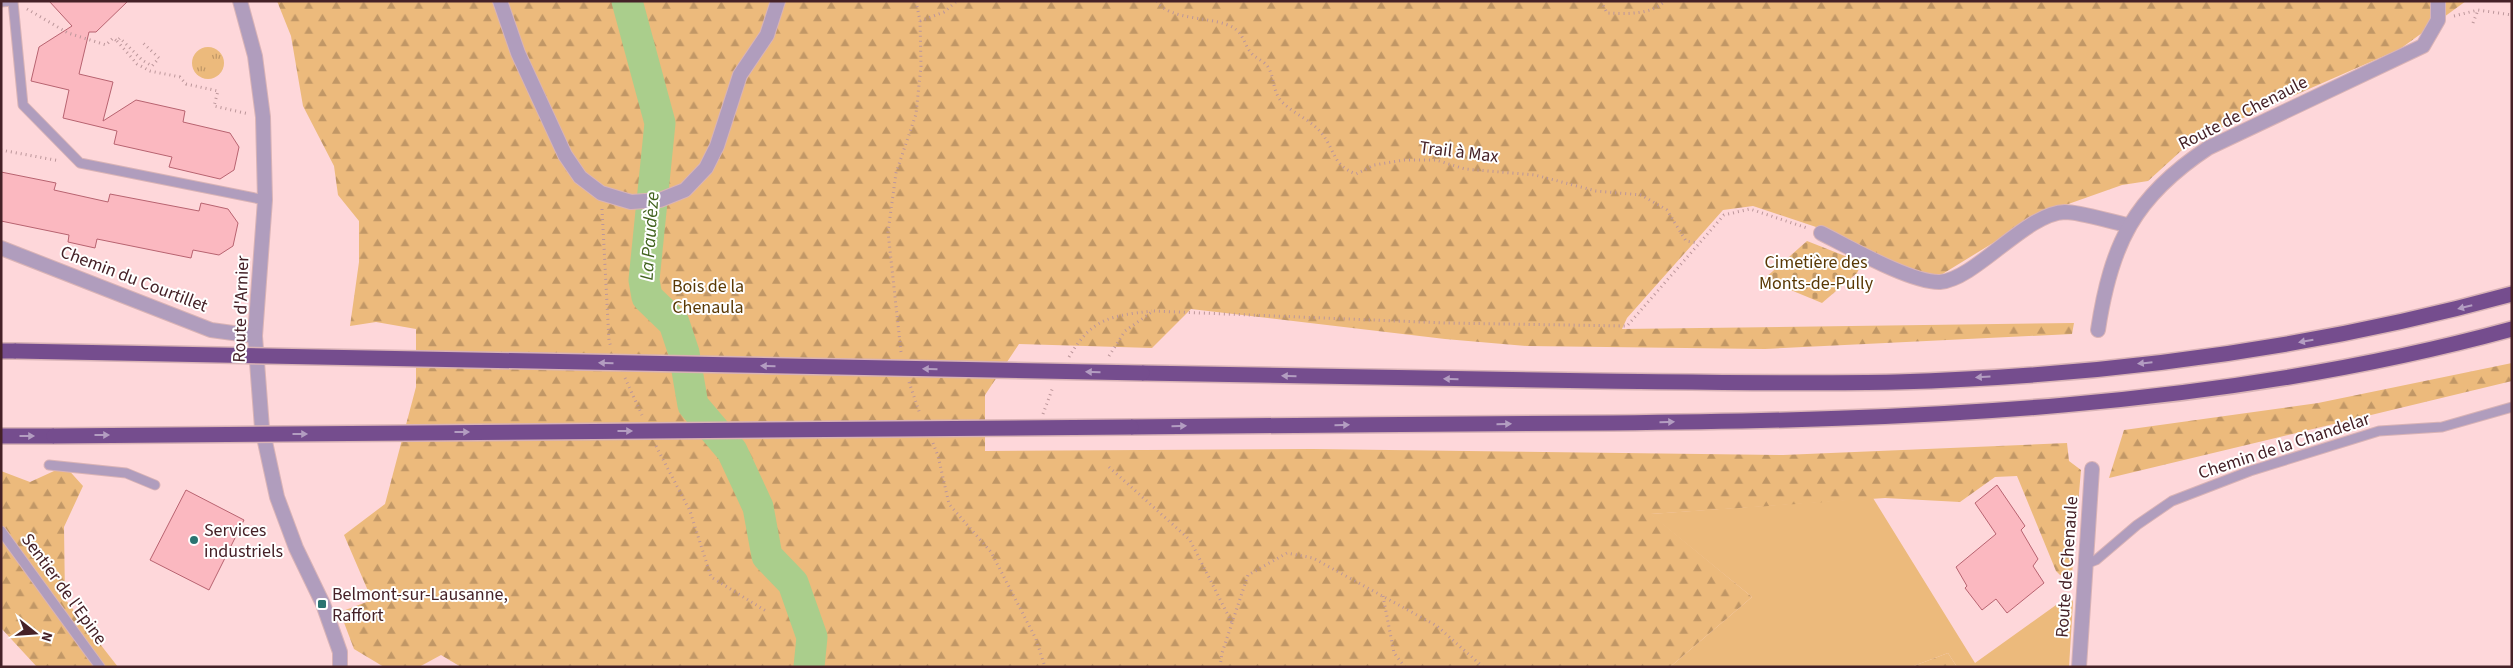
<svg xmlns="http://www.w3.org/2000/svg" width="2513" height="668" viewBox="0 0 2513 668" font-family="'Source Sans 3',sans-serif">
<defs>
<pattern id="forest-firs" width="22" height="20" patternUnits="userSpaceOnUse" patternTransform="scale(1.25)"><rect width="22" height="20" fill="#ecba7c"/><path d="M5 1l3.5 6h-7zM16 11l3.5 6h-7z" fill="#c19766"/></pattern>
<pattern id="cemetery-stones" width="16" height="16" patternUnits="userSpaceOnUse" patternTransform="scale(1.25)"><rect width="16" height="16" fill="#ecba7c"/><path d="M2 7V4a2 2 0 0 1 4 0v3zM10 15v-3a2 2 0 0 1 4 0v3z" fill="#c19766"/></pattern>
<pattern id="park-tufts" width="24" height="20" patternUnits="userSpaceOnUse" patternTransform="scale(1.25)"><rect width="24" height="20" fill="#ecba7c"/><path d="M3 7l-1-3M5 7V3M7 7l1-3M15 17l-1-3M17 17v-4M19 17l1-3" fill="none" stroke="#c19766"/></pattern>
</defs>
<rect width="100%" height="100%" fill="#fed7da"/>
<path fill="#ecba7c" d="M1873,498L1975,663L2070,595L2073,602L2069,667H1957L1948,653L1911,667H1670L1752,597L1650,514Z"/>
<g fill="url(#forest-firs)">
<path d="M277,1H2466L2400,49L2193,140L2148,181L2122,185L2040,214L1936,278L1918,275L1825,230L1753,206L1723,210L1627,318L1622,329L2074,323L2072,334L1765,349L1527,346L1445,339L1191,309L1152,348L1019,344L985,395V451L1312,449L1783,455L2067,443L2069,461L2081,470L2072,575H2060L2056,571L2017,476L1995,477L1960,502L1885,498L1651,514L1752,597L1670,667H461L441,655L419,667H384L354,649L340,612L372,600L344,535L385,504L416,387V329L376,322L350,326L359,262V221L338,195L334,166L303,106L291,36Z"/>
<path d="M2512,363V381L2109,478L2124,430L2318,403Z"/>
<path d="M65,466L83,486L64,527L65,599L118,667H37L1,628V471L30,482Z"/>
<path d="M1948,653L1957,667H1911Z"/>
</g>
<path fill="url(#cemetery-stones)" d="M1807,241L1845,256L1861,265L1857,273L1822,303L1764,279Z"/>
<circle fill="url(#park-tufts)" cx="208" cy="63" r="16"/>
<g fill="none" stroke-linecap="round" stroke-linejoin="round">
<path stroke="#aace8c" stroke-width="31" d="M627,1L660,123L644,280L647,297L674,323L684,353L693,405L732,451L758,507L767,556L793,583L812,637L809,667"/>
</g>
<g fill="#fbb8c0" stroke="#b86370">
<path d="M49,1H128L96,32H89L79,74L113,82L103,121L136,100L185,111L183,122L230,133L239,147L234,170L220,179L169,167L172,157L114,144L117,131L63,118L69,90L31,81L39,47L72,26Z"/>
<path d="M1,172L56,183L54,190L108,202L110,194L199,211L201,203L228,209L238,223L233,246L219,255L193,250L191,258L97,239L95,248L68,242L69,235L1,221Z"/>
<path d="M1997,485L2025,526L2021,530L2038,559L2033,566L2044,583L2007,613L1996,599L1982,610L1965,588L1967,586L1956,567L1996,534L1975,503Z"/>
<path d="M186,490L244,520L209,590L150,560Z"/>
</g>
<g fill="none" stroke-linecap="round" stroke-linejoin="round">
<g stroke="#d9b3b6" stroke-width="11">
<g id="service">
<path d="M1,2L13,1"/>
<path d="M13,2L23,105L80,163L265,200"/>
<path d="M49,465L126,473L155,485"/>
<path d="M1,531L100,667"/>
<path d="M2086,564L2096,560L2137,525L2172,501L2250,471L2379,431L2442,427L2512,407"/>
</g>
</g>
<g stroke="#d9b3b6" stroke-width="16">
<g id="minor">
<path d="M240,1L255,56L263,117L265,200L255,336L262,428L277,497L296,548L323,604L340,652V667"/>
<path d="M1821,233C1849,247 1911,283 1940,282C1976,279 2026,213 2065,212C2081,212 2111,222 2128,225"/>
<path d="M1,248L211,330L255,336"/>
<path d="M2098,330C2111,244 2134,197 2208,148L2423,46L2438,20V1"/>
<path d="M2079,667L2092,469"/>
</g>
</g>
<g stroke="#d9b3b6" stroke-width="16">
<path id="tertiary" d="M500,1L518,53L565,155L580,177L601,193L631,202L660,200L685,190L706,168L717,146L740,75L767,35L778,1"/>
</g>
<g stroke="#d9b3b6" stroke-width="18">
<g id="motorway">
<path d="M1,351H16"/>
<path d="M1142,373C1294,376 1446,379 1599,381C1698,382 1797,384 1896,382C2104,376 2312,349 2512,294"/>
<path d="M1131,427C1291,425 1452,424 1612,423C1914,420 2219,409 2512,329"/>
<path d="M1,436H54"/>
</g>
</g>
<g stroke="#bc969a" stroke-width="3" stroke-dasharray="1 4" stroke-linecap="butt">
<path d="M1157,1C1168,21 1215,16 1234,28C1245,36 1244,46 1253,55C1258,59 1265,62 1268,67C1275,78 1272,91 1282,102C1294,114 1313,121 1323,135C1336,153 1333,165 1356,174L1374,165L1404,160H1436L1465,169L1535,175L1596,191L1641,195L1667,210L1686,241L1698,243"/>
<path d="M1601,1L1607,13C1626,14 1651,15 1665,1"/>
<path d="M27,9L68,33L106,45L113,38L117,41L120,38L142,60L152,66L159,58L142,42"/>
<path d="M2454,16L2478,10L2512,15"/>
<path d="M920,21L944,12L957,1"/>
<path d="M2473,23L2478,10"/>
<path d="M117,41L137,64L150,71L180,77L186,84L218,91L214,106L249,114"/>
<path d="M1,150L60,161"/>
<path d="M602,209L609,341L611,347"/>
<path d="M901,352L888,232L896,173L916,114L921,66L920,21L916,1"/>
<path d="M1109,356L1125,331L1153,311L1445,323L1627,326L1724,215L1750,209L1807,228"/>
<path d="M1069,357C1092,318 1110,316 1152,311"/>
<path d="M625,378L642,415"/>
<path d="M909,382L920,414"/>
<path d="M1043,414L1053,387"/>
<path d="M933,443L938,456L949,504L991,552L1036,639L1045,667"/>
<path d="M656,446L690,511L711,577L766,611"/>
<path d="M1109,467L1190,540L1232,623"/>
<path d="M1383,596L1394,653L1405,667"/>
<path d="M1220,667L1222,653L1248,575L1287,553L1313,558L1437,626L1483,667"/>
</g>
<use href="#service" stroke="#b09dbd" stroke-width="9"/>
<use href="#minor" stroke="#b09dbd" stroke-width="14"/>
<use href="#tertiary" stroke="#b09dbd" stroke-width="14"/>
<use href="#motorway" stroke="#754d8e" stroke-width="15"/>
<g stroke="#d9b3b6" stroke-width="18" stroke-linecap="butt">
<g id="motorway-bridge">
<path d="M16,351L1142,373"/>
<path d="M54,436L1131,427"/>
</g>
</g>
<use href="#motorway-bridge" stroke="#754d8e" stroke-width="15"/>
</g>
<defs><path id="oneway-solid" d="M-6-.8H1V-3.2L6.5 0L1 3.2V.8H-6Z" transform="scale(1.25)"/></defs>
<g fill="#b39dc1">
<use href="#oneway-solid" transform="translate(2465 307) rotate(166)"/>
<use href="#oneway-solid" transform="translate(2306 341) rotate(170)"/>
<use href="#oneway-solid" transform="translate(606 363) rotate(-179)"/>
<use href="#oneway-solid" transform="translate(2145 363) rotate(174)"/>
<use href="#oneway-solid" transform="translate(768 366) rotate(-179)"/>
<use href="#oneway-solid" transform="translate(930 369) rotate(-179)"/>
<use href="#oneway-solid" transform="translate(1093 372) rotate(-179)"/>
<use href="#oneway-solid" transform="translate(1289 376) rotate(-179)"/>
<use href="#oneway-solid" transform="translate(1983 377) rotate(177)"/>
<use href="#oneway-solid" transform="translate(1451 379) rotate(-179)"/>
<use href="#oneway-solid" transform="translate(1667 422) rotate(-1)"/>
<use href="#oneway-solid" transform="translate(1504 424) rotate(-1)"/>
<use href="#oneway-solid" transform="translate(1342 425) rotate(-1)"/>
<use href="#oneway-solid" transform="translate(1179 426) rotate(-1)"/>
<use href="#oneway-solid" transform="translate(625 431)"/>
<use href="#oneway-solid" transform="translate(462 432)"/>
<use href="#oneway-solid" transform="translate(300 434)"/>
<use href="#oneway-solid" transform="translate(102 435)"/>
<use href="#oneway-solid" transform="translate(27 436)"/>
</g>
<g fill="#2a7471" stroke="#fff" stroke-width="2">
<circle cx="194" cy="540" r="5"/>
<rect x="317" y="599" width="10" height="10" rx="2.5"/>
</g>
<g text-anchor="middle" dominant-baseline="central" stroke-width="4" stroke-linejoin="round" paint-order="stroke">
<g font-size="18" fill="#452127" stroke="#fff">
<text transform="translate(2243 113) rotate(-27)">Route de Chenaule</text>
<text transform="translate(1459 152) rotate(7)">Trail à Max</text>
<text transform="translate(134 279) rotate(21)">Chemin du Courtillet</text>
<text transform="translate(241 309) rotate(-88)">Route d'Arnier</text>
<text transform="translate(2284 446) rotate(-18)">Chemin de la Chandelar</text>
<text transform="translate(2067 567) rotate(-86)">Route de Chenaule</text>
<text transform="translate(64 589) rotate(54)">Sentier de l'Epine</text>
</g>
<g font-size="18" fill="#593804" stroke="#fff">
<text x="1816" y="262">Cimetière des<tspan x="1816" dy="21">Monts-de-Pully</tspan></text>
<text x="708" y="286">Bois de la<tspan x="708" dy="21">Chenaula</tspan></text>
</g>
<g font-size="18" fill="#452127" stroke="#fff" text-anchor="start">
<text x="204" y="530">Services<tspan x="204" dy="21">industriels</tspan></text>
<text x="332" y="594">Belmont-sur-Lausanne,<tspan x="332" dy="21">Raffort</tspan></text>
</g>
<g font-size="19" font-style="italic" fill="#42631f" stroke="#fff">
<text transform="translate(650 236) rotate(-86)">La Paudèze</text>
</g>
</g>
<rect width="2513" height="668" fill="none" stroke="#452127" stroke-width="5"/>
<g transform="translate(35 633) rotate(107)" stroke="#ffffff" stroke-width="4" paint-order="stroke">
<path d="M0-4L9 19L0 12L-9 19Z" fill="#452127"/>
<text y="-8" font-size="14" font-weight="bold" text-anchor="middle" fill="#452127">N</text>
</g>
</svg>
